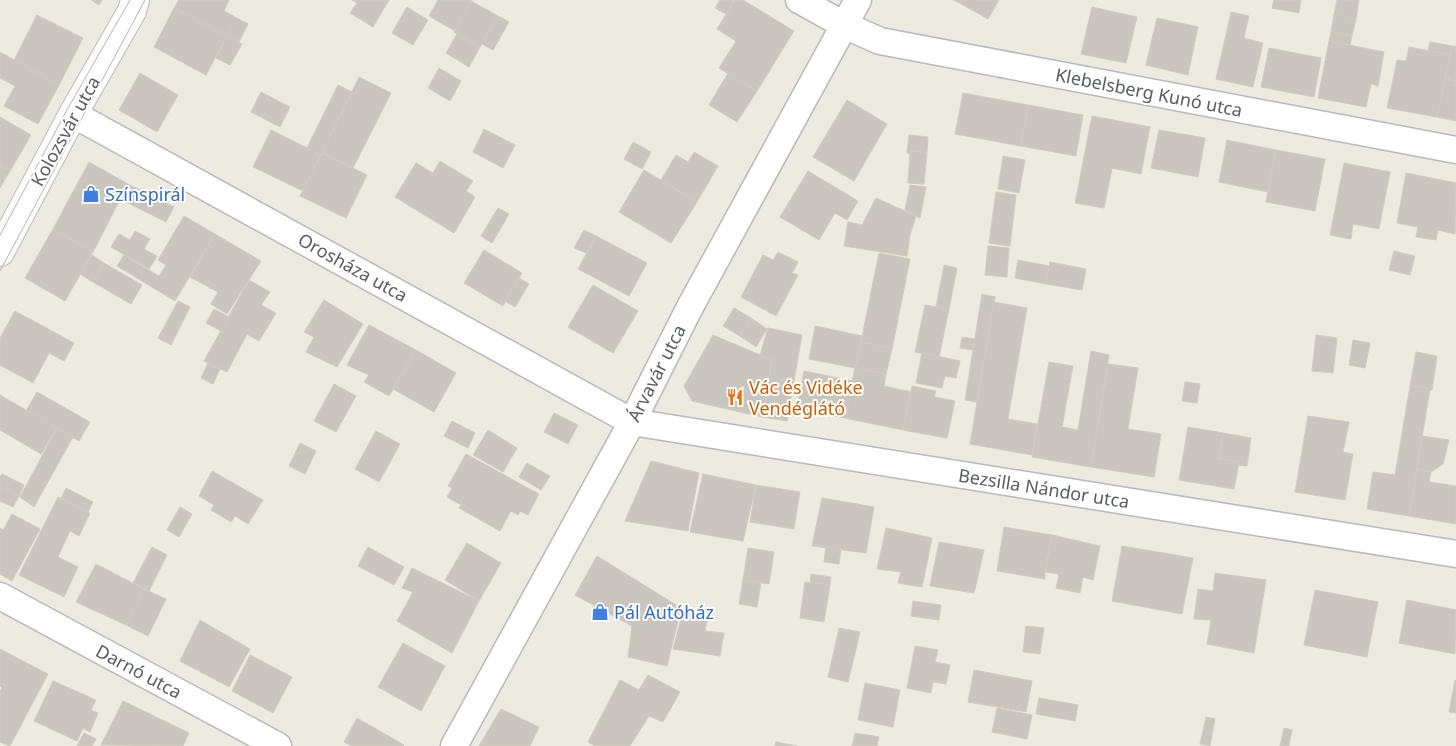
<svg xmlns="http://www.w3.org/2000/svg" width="1456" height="746" viewBox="0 0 1456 746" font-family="'Noto Sans',sans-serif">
<rect width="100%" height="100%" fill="#edeae0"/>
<g fill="#cac6bf" stroke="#d2cbbe">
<path d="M91,0H102L99,5Z"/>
<path d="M179,0H229L224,11L237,18L227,36L174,8Z"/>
<path d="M352,0H389L373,27L350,13L357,3Z"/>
<path d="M438,0H472L455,31L429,16Z"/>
<path d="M720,0H735L726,14L715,8Z"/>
<path d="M735,0H743L794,31L757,91L719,68L736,41L717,29Z"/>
<path d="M954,0H999L988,19Z"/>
<path d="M1274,0H1301L1299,13L1272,8Z"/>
<path d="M1337,0H1359L1356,19L1334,14Z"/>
<path d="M471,1L498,16L480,47L454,32Z"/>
<path d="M407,7L428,20L413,45L392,33Z"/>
<path d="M1092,7L1137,17L1126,63L1081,54Z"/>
<path d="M174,8L227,36L206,75L154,47Z"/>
<path d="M1231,12L1249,16L1244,38L1263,43L1253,87L1216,79Z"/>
<path d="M1334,14L1356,19L1352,36L1331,32Z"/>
<path d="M37,15L83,38L59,85L14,60Z"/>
<path d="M498,16L509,22L493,50L482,44Z"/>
<path d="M237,18L248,24L239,42L227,36Z"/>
<path d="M1157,18L1198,27L1188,75L1146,65Z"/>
<path d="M1331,32L1352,36L1350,45L1329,41Z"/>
<path d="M457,34L480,47L469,67L446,53Z"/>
<path d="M227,36L242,44L230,65L216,58Z"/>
<path d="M1329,41L1384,52L1378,86L1371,84L1366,107L1318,98Z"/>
<path d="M1430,42L1452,46L1450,55L1428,51Z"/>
<path d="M1452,46H1456V81L1445,79Z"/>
<path d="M1409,47L1450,55L1437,117L1387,108L1397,60L1406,61Z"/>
<path d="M1269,48L1321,58L1314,97L1261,87Z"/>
<path d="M0,52L59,85L38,124L4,106L15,86L0,78Z"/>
<path d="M439,68L461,81L450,101L428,88Z"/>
<path d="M140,73L178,95L157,132L119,110Z"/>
<path d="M728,73L757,91L737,122L709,105Z"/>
<path d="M359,77L391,93L353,168L322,153Z"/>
<path d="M1445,79L1456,81V121L1437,117Z"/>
<path d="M338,85L352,92L321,155L307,148Z"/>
<path d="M261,92L290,107L280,127L251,112Z"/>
<path d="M963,93L1028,105L1021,146L955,134Z"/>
<path d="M847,100L887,124L854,181L813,157Z"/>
<path d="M1028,105L1083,115L1076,156L1021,146Z"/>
<path d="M1092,116L1150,127L1141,174L1112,168L1104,208L1075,203Z"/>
<path d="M0,117L31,135L10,171L0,166Z"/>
<path d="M484,129L515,145L503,168L473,152Z"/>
<path d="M271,130L321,155L303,191L253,167Z"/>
<path d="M1159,130L1205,138L1198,177L1151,168Z"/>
<path d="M909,135L928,137L927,153L910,151V154L907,153Z"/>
<path d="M1227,140L1276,150L1268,192L1219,182Z"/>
<path d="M633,142L651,152L642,169L624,159Z"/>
<path d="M1276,150L1325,159L1315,211L1266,202Z"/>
<path d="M910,151L927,153L924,184L908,183Z"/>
<path d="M694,152L718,166L697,202L661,180L676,155L688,162Z"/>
<path d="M322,153L367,175L346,218L300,196Z"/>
<path d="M1003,156L1025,160L1019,193L998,189Z"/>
<path d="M440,161L473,181L466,191L475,197L454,233L395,197L416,163L433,173Z"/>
<path d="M89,162L128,184L93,252L53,229Z"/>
<path d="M1344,163L1390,172L1379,229L1353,224L1351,239L1330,235Z"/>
<path d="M0,166L10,171L0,188Z"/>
<path d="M644,170L697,202L671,243L619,212Z"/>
<path d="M808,171L858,201L847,220L835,213L819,240L780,217Z"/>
<path d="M1406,173L1456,183L1455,234L1438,230L1436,240L1416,237L1418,227L1397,223Z"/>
<path d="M128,184L174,207L166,222L120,199Z"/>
<path d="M910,185L926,187L920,218L905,210Z"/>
<path d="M996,192L1016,195L1010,246L989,243Z"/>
<path d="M876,198L916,216L910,235L907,256L844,246L848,222L862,225Z"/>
<path d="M498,208L509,214L492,243L481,236Z"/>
<path d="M184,216L215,234L175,301L117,266L124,255L159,276L166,265L158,260Z"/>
<path d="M53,229L93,252L65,301L25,278Z"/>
<path d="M584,230L596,236L586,253L574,248Z"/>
<path d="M135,231L150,239L144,249L157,256L149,269L111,247L119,234L130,240Z"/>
<path d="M215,234L261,261L227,314L211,304L218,292L190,277Z"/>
<path d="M596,236L647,263L629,296L578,269Z"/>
<path d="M988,246L1009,248L1007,277L985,275Z"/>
<path d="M484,250L522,273L503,306L464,283Z"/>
<path d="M1394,251L1415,256L1410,275L1389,270Z"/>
<path d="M778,252L798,262L792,273L798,275L776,316L741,297L763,255L773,260Z"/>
<path d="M879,253L910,259L892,349L861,342Z"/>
<path d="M92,255L104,263L93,282L80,274Z"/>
<path d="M1018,260L1049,266L1046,284L1015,278Z"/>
<path d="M1050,262L1086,269L1082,290L1046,284Z"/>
<path d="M104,263L142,285L131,304L93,282Z"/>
<path d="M944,265L957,268L949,309L936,307Z"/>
<path d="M519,278L529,284L515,307L505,301Z"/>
<path d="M249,280L270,292L261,305L276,313L259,341L247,334L227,372L204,361Z"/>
<path d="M593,285L638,311L613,353L568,327Z"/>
<path d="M982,294L995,297L977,402L965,400Z"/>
<path d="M324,300L363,324L337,367L306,352L314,337L304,332Z"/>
<path d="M178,301L190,307L171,345L158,338Z"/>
<path d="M994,302L1027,308L1008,419L1037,424L1032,455L970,444Z"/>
<path d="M925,305L949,309L939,357L915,352Z"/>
<path d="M734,308L751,318L740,336L723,326Z"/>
<path d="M214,309L229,317L221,331L206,323Z"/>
<path d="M15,311L74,343L64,361L49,353L33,383L0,365V338Z"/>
<path d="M751,318L767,329L756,347L740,336Z"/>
<path d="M369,325L416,350L389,396L364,382L369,375L347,365Z"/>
<path d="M815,326L862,336L855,368L809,359Z"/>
<path d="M768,328L802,335L787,421L762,417L772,360L760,355Z"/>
<path d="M713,335L772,360L762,417L692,401L684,386Z"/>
<path d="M1316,335L1337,338L1333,373L1312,371Z"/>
<path d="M962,337L975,339L973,350L960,348Z"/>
<path d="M1353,340L1370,343L1365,368L1349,365Z"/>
<path d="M861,342L892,349L886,374L855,368Z"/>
<path d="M416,350L456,373L434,412L393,389Z"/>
<path d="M1091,351L1109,355L1091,467L1032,457L1049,362L1073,366L1062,427L1078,430Z"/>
<path d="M1416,352L1437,356L1432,390L1410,386Z"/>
<path d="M922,353L960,361L956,378L945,376L942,388L916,383Z"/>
<path d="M208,363L220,369L213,384L201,378Z"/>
<path d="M1108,364L1138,368L1128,429L1161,434L1154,477L1091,467Z"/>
<path d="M855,368L886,374L884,386L911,392L903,430L845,418Z"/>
<path d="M804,371L853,381L845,418L797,408Z"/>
<path d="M1185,382L1200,384L1197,403L1182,401Z"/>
<path d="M334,384L356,396L336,432L314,421Z"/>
<path d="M912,386L936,391L934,397L955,401L947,438L903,430Z"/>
<path d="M1410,386L1430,389L1409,516L1367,509L1373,472L1395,475Z"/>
<path d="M37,392L90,422L79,441L26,411Z"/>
<path d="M0,395L57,428L41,454L0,430Z"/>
<path d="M554,413L578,425L568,444L544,432Z"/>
<path d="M1308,416L1349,422L1343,452L1353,454L1345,500L1295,492Z"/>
<path d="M452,421L475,433L468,448L444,436Z"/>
<path d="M1188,427L1223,433L1219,459L1239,462L1234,489L1179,480Z"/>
<path d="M57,428L73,437L34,507L20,497Z"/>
<path d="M488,430L517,448L503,472L473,455Z"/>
<path d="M376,431L400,444L379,482L355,469Z"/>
<path d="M1223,433L1251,438L1247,466L1238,465L1239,462L1219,459Z"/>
<path d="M1422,436L1449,440L1443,464L1431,472L1417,469Z"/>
<path d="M300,443L316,451L305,474L289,466Z"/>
<path d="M466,454L539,494L528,515L520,511L518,515L511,511L500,531L459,508L461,505L447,497L452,488L448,486Z"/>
<path d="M651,461L699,473L688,531L625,521Z"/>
<path d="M527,463L550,476L541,490L519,477Z"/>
<path d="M1417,469L1431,472L1429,482L1456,486V524L1409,516Z"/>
<path d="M212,471L263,500L248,524L235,516L231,522L211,510L214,505L199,496Z"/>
<path d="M2,474L24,485L19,496L0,487V477Z"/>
<path d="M703,474L756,485L743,541L690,532Z"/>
<path d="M756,485L800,492L794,529L750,522Z"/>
<path d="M0,487L19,496L13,507L0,501Z"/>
<path d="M66,488L93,502L88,512L61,499Z"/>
<path d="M58,497L90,513L79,536L70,531L58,557L78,567L64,597L19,575Z"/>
<path d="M822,498L874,507L866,553L812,546Z"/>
<path d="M180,507L192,514L179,537L167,530Z"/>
<path d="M12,514L40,529L12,581L0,574V528L3,530Z"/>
<path d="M1004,527L1052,535L1045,572V579L997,571Z"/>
<path d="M886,528L932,538L922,587L898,583L901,572L877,569Z"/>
<path d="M1052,535L1100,546L1093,580L1083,577L1080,593L1056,588L1059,574L1045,572Z"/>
<path d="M939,542L984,550L974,593L930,586Z"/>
<path d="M467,543L501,563L479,601L445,580Z"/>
<path d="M1122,546L1193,558L1182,614L1112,601Z"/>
<path d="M152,547L167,555L149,591L133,583Z"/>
<path d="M368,547L404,567L394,585L358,566Z"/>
<path d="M826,547L841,549L839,564L824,562Z"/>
<path d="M748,548L774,552L769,584L743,580Z"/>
<path d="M597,556L681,608L667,666L628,657L632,626L575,595Z"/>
<path d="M96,564L144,589L126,625L76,602Z"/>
<path d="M412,568L479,601L452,653L397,621L413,592L402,588Z"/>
<path d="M1215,573L1266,580L1254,653L1207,644L1211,620L1194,619L1198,589L1213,591Z"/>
<path d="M811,574L831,577L830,585L810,583Z"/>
<path d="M743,580L761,583L757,607L739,604Z"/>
<path d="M805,582L830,585L824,622L800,618Z"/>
<path d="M144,589L166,599L148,636L126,625Z"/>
<path d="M1315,590L1378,602L1367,657L1304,645Z"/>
<path d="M1407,600L1456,610L1455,654L1399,643Z"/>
<path d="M913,601L941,605L939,620L911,616Z"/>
<path d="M682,614L708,615L705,631L724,633L720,656L673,649Z"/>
<path d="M200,620L250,649L229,687L180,661Z"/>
<path d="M1026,626L1044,628L1040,654L1023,652Z"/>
<path d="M839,628L860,632L848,682L828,677Z"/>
<path d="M403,643L445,666L421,711L378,687Z"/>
<path d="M915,646L938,650L935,662L950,665L946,684L933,682L931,693L907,688Z"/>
<path d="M0,649L48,674L10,746L0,742V691L2,688L0,686Z"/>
<path d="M250,655L292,677L273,713L232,691Z"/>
<path d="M974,670L1032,681L1026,712L968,702Z"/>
<path d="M648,675L680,692L663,722L649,716L630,746H595L588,742L620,680L639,690Z"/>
<path d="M1455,680L1456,681V713L1449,712Z"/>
<path d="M53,681L96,700L91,710L98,713L90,732L83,728L77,741L34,721Z"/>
<path d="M865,683L900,690L893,727L858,720Z"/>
<path d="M1039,698L1078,705L1075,721L1036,714Z"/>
<path d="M123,701L189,733L183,746L101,745Z"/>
<path d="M997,708L1032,715L1027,739L992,732Z"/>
<path d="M501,709L539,727L530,746H479Z"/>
<path d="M1206,717L1215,719L1210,746L1200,744Z"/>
<path d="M357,718L404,745L403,746H352L344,742Z"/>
<path d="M1284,728L1292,730L1289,746H1280Z"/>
<path d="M84,733L96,739L92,746H77Z"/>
<path d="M855,733L879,737L877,746H852Z"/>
<path d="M776,742L797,746H775Z"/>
</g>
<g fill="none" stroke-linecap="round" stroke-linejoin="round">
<g stroke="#b6b9be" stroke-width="29">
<g id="street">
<path d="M799,0L844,25L880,41L1456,150"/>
<path d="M73,114L632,422L1456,554"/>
<path d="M0,596L278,746"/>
<path d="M454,746L632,422L690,307L858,0"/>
</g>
</g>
<g stroke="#b6bac0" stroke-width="30">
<path id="secondary" d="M0,252L73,114L132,11L135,0"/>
</g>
<use href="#street" stroke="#fff" stroke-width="26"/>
<use href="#secondary" stroke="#fff" stroke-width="28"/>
<g stroke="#b2b3b3" stroke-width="1">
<path d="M0,235L68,108L130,0"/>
<path d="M0,271L145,0"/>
</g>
</g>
<defs>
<g id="shop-bare" transform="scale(1.35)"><path d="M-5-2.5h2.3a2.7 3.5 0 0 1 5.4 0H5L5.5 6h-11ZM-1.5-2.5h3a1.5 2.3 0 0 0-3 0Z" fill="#3f7fe0" stroke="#fff" stroke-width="2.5" paint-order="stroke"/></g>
<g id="restaurant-bare" transform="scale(1.35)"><path d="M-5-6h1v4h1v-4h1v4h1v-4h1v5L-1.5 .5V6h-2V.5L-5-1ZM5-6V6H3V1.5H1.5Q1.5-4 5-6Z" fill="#e8710a" stroke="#fff" stroke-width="2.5" paint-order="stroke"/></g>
</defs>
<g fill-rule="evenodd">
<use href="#shop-bare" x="91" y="194"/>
<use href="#restaurant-bare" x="735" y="397"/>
<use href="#shop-bare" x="600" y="612"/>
</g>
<g text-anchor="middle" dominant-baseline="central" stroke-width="4" stroke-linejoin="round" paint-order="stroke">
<g font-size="18" fill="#595d62" stroke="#fff">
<text transform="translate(1149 92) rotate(11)">Klebelsberg Kunó utca</text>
<text transform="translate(65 131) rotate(-61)">Kolozsvár utca</text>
<text transform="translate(353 267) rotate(29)">Orosháza utca</text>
<text transform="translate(656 373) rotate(-63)">Árvavár utca</text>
<text transform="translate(1044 488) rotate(9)">Bezsilla Nándor utca</text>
<text transform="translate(139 671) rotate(28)">Darnó utca</text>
</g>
<g font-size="18" fill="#366cbe" stroke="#fff" text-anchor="start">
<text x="105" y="194">Színspirál</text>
<text x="614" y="612">Pál Autóház</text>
</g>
<g font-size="18" fill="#c56008" stroke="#fff" text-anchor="start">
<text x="749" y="387">Vác és Vidéke<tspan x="749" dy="21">Vendéglátó</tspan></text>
</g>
</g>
</svg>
